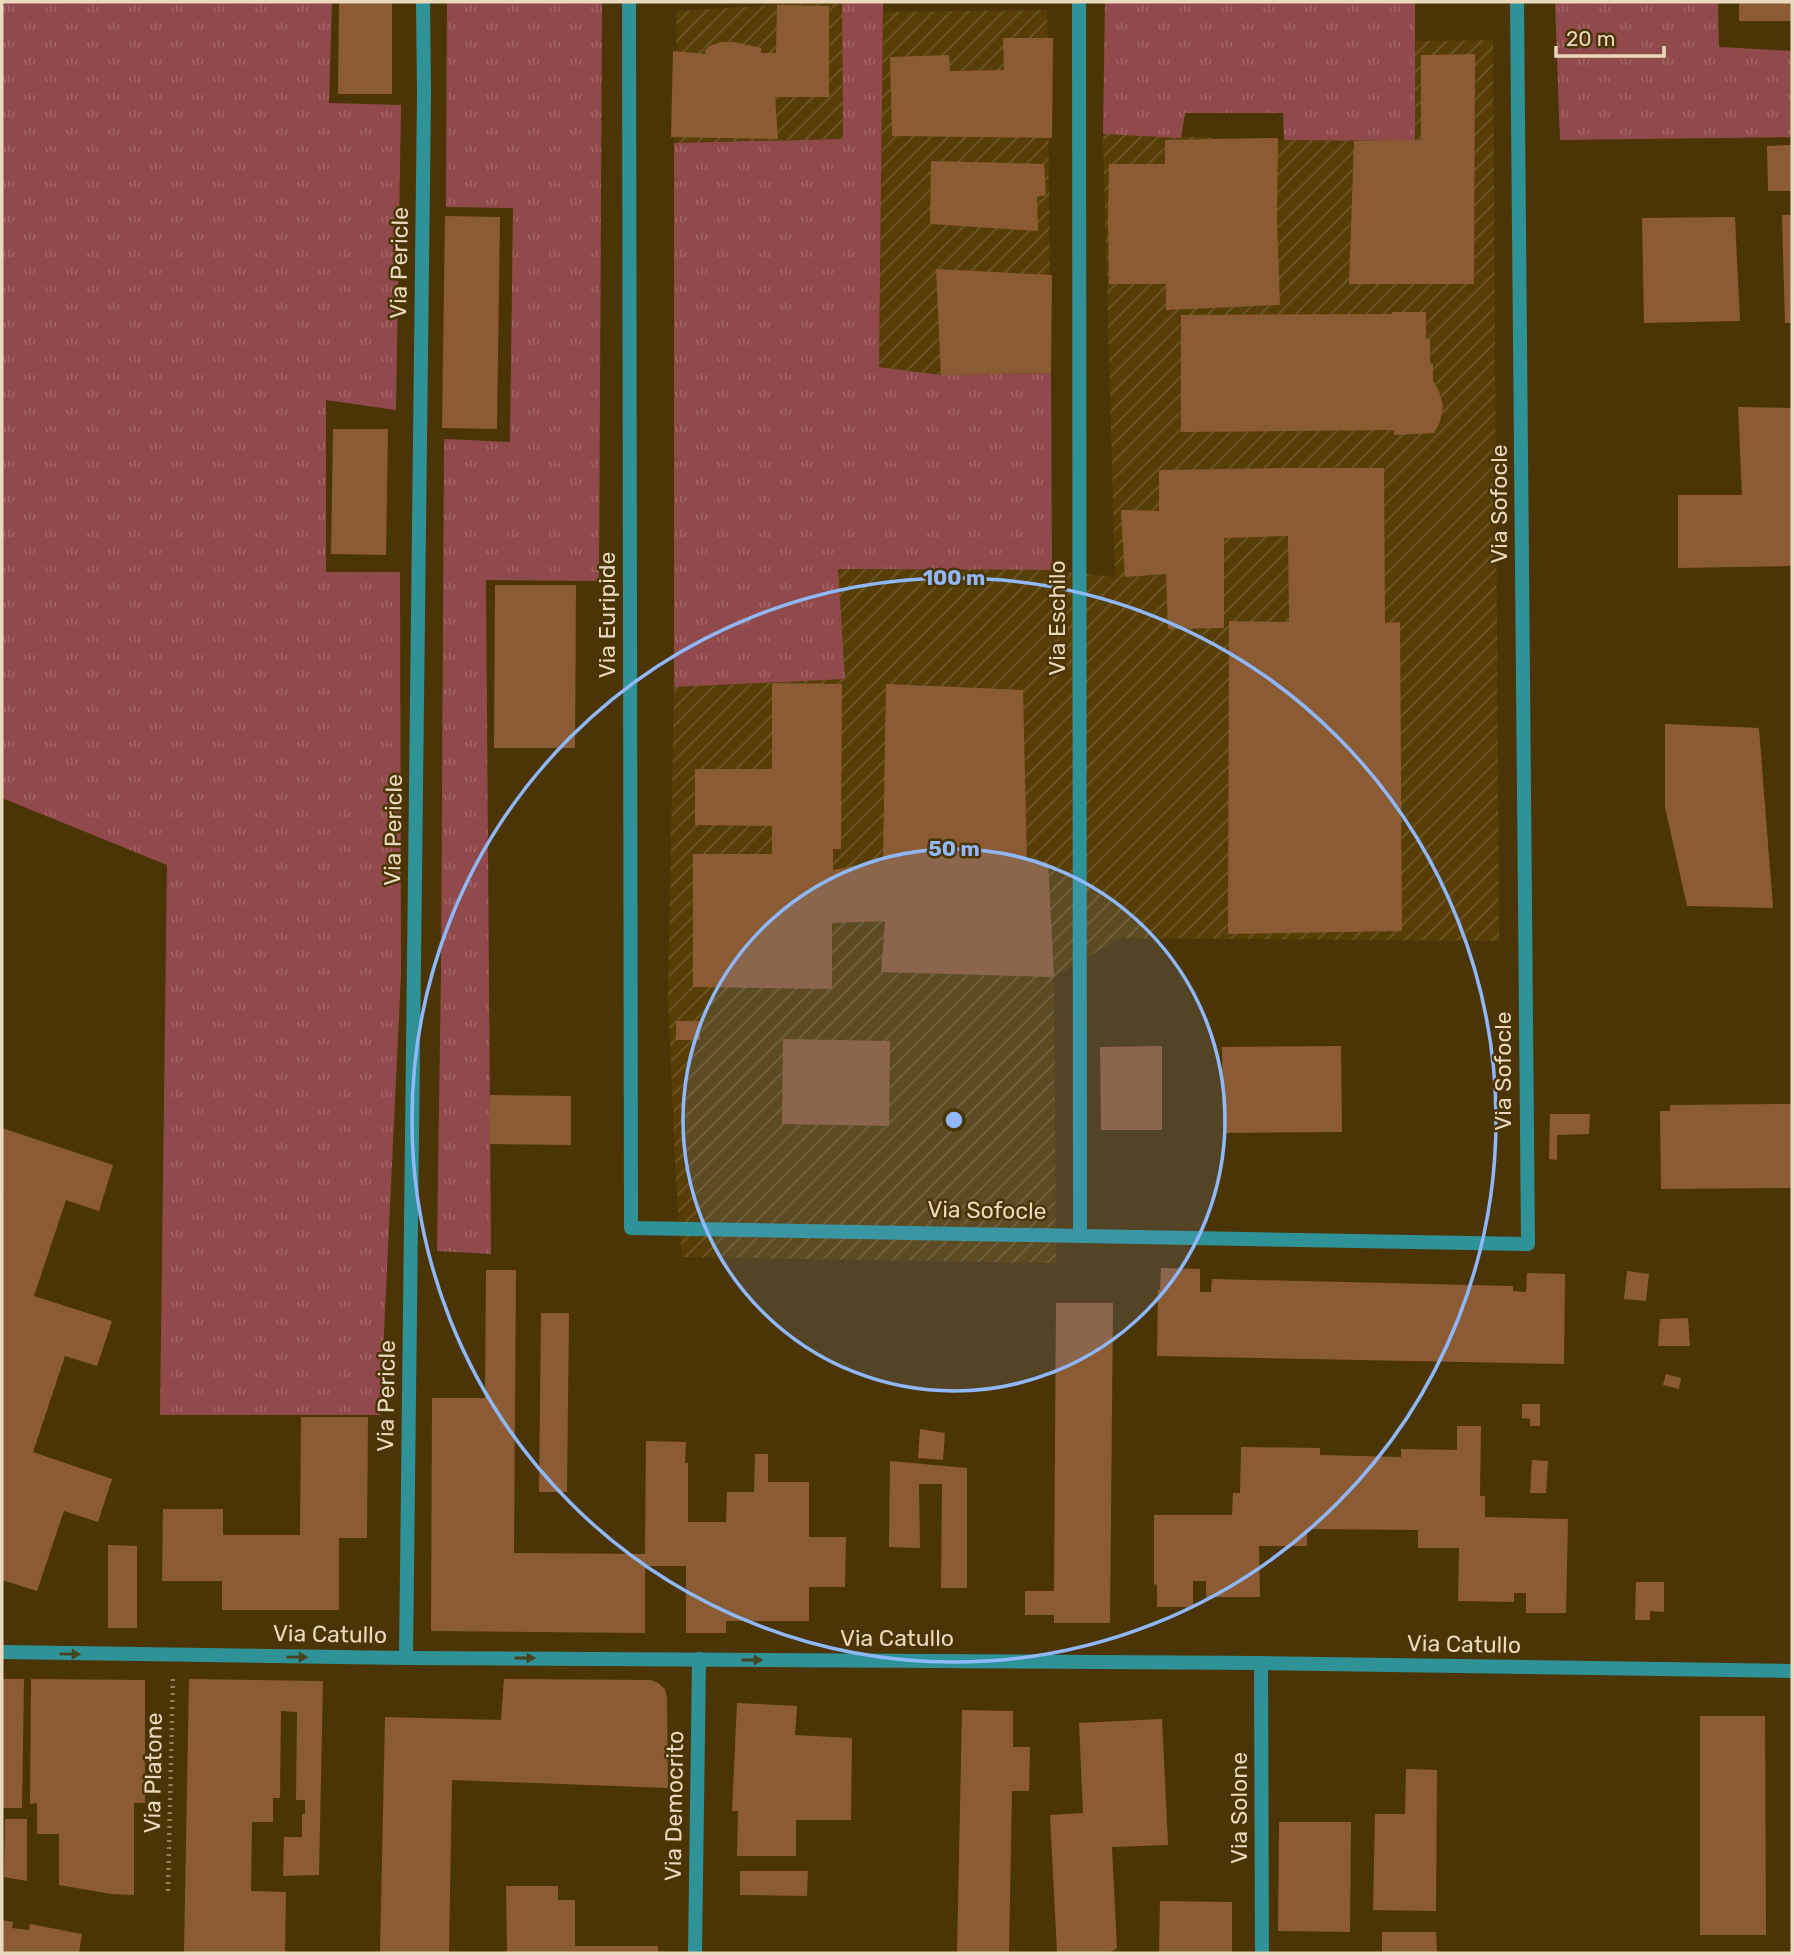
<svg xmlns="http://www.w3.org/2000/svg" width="1794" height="1955" viewBox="0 0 1794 1955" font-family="Rubik,sans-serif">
<defs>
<pattern id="industrial-furrows" width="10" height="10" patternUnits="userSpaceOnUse" patternTransform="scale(1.75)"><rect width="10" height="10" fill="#573d06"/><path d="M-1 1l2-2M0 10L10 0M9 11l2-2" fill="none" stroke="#6f5828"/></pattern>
<pattern id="grass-tufts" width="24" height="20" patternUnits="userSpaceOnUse" patternTransform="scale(1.75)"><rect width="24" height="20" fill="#914a4b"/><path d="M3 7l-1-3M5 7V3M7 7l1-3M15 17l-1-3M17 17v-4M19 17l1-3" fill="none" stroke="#a16463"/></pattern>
</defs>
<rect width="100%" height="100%" fill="#4b3507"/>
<g fill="url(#industrial-furrows)">
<path d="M777,2H842L843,139L674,143L677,11L776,5Z"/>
<path d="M1047,10L1051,373L941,375L879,367L883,12Z"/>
<path d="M1493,40L1499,941L1120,938L1054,977L1056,1263L682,1257L676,1183L668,997L674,687L845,679L837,569L1052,570L1115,577L1103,134L1284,140L1415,141V41Z"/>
</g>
<g fill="url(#grass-tufts)">
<path d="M2,2H332L329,103L401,105L396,410L326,400V572H400L401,975L380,1415H160L167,865L2,798Z"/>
<path d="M447,2H602L599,581L486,580L491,1254L437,1251L441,970L444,439L510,442L513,208L446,207Z"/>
<path d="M842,2H883L879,367L941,375L1051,373L1052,570L838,569L845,679L674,687V143L843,139Z"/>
<path d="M1105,2H1415V141L1284,140L1283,113H1185L1181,138L1103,134Z"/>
<path d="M1555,2H1718L1719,47L1792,51V137L1560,140Z"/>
</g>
<g fill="#8b5c34">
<path d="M339,2H392V94H338Z"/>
<rect x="1739" y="2" width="53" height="19"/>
<path d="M777,5L829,6V97H775L778,139L671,137L673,51L706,54L705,51L709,46L721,42H734L761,48V53H776Z"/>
<path d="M1003,38H1053L1052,138L892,136L890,57L949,55L950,71L1004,70Z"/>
<path d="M1475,54L1474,284H1349L1354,141L1421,140V55Z"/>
<path d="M1278,138L1277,223L1280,305L1166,310V284H1109L1108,219L1109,164H1165V140Z"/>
<path d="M1792,145V191H1768L1767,146Z"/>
<path d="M931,161L1044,164L1046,195L1037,197L1038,231L930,224Z"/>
<path d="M1782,215H1792V323H1785Z"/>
<path d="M445,216L500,217L497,429L442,428Z"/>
<path d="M1735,217L1740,321L1644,323L1642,218Z"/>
<path d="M936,269L1052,275L1051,373L941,375Z"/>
<path d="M1392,312H1426V339H1430V363L1433,364V381L1439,391L1443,406L1440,422L1434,433L1394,435V430L1181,432V315L1392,314Z"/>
<path d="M1738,407L1792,408V566L1678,568V495H1742Z"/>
<path d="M333,429H388L386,555L331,554Z"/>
<path d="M1288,468H1384L1385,623L1400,622L1402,931L1228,934L1229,621L1289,622L1288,536L1224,538V628L1168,629L1166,574L1125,577L1121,510L1159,511V470Z"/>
<path d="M495,585H576L575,748H494Z"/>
<path d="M772,683L842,684L841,849H833V870L883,861L886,684L1023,690L1027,861L1048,863L1054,977L881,972L885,921L832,923V989L693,987V854H772V826L695,825V769H772Z"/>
<path d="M1665,724L1759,728L1773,908L1687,906L1665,807Z"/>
<rect x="676" y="1021" width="24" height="19"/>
<path d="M783,1039L890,1041L889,1126L782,1124Z"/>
<path d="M1162,1046V1130H1101L1100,1047Z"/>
<path d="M1341,1046L1342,1132L1223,1133L1222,1047Z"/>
<path d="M490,1095L571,1096V1145L489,1144Z"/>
<path d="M1792,1104V1188L1661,1189L1660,1111H1670V1105Z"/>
<path d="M1550,1114H1590L1589,1134L1557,1135V1160L1549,1159Z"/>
<path d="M2,1128L113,1165L99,1211L66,1200L34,1296L112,1321L97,1366L65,1356L33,1452L112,1479L98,1522L64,1511L37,1591L2,1580V1204L4,1198H2Z"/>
<path d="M1161,1268L1200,1269V1292H1211L1212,1279L1513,1286V1291L1526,1292L1527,1273L1565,1274L1564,1364L1157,1356L1158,1290H1160Z"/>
<path d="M486,1270H516L514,1553L645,1554L646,1441L686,1442L685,1463H688V1522H726L727,1492H754L755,1454H768V1482H809V1537H846L845,1587H809V1621H726V1633H686V1566H645V1633L431,1631L432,1398H485Z"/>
<path d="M1627,1271L1649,1274L1646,1301L1624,1299Z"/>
<path d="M1056,1303H1113L1110,1623H1054V1615H1025V1591H1054Z"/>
<path d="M541,1313H569L567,1492H539Z"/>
<path d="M1688,1318L1690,1346H1658L1660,1319Z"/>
<path d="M1666,1374L1681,1378L1679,1389L1663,1385Z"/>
<path d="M1522,1404H1540V1426H1530V1419L1522,1418Z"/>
<path d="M301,1417H368L367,1538H339V1610H222V1581H162L163,1509H223V1535H300Z"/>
<path d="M1457,1426H1481L1480,1496H1485V1517L1568,1519L1566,1613H1526V1593H1514V1602L1458,1601L1459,1548H1418V1530L1307,1529V1546H1259L1260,1597H1206V1581H1193V1607H1157V1584L1154,1585V1515H1232L1233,1493H1240L1241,1447L1320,1448V1455L1401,1457V1449L1457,1450Z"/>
<path d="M920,1429L945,1433L943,1460L918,1458Z"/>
<path d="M1532,1460L1548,1461L1546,1493H1530Z"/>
<path d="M890,1461L967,1468V1588H941L942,1484H919L920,1548L889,1547Z"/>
<path d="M108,1545L137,1546V1628H108Z"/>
<path d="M1636,1582H1664V1612L1650,1611V1620H1635Z"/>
<path d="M2,1679H24L22,1808H2Z"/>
<path d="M31,1679L145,1680V1803H134V1895L111,1894L59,1885V1834H37V1803L30,1804Z"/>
<path d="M189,1679L323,1681L319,1875L283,1876L284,1837H302V1814H305V1800H296L297,1712L281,1711L280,1798H273V1822H252L251,1891L286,1892L285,1953H184Z"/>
<path d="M504,1679L651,1680L658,1683L665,1689L667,1698L668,1788L452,1780L449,1953H380L385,1717L501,1720Z"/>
<path d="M737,1703L797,1706L795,1735L852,1738L851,1820H796V1856H737L738,1811H732Z"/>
<path d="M962,1710L1013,1711V1747H1030L1029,1791H1012L1009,1953H957Z"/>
<path d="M1700,1716H1765L1766,1935H1700Z"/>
<path d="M1162,1719L1168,1845L1112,1847L1117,1948L1109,1953H1057L1050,1815L1083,1813L1079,1723Z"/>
<path d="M1406,1769L1437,1770L1436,1911L1373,1910L1375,1814H1405Z"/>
<path d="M5,1819H27V1881L4,1877Z"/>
<path d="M1279,1822H1351L1350,1932L1278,1931Z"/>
<path d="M740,1871H808L807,1896L740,1895Z"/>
<path d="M506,1886H558V1900H575V1946H658V1953H507Z"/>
<path d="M1160,1901L1232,1902V1953H1159Z"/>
<path d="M2,1920L13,1922L12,1928L29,1930L30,1924L82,1934L79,1953H2Z"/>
<path d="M1382,1932H1436L1437,1953H1382Z"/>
</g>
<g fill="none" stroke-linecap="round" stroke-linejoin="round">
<path stroke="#94805a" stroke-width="4.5" stroke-dasharray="2 5" stroke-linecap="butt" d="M168,1891L173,1677"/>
<g stroke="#2f9297" stroke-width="14">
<path d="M629,2L631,1228L1528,1244L1517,2"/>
<path d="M1079,2L1080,1235"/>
<path d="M2,1652L406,1658L1261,1663L1792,1671"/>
<path d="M406,1658L424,93L423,2"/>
<path d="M1261,1663L1262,1953"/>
<path d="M695,1953L699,1659"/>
</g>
</g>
<defs><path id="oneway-solid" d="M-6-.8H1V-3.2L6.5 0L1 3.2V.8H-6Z" transform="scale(1.75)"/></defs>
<g fill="#47431d">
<use href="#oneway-solid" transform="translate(70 1654) rotate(1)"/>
<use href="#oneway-solid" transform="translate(297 1657) rotate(1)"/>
<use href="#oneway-solid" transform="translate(525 1658)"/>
<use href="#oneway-solid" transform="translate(752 1660)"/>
</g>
<circle cx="954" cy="1120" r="271" fill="#8fb8fd" fill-opacity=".12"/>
<g fill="none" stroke="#8fb8fd" stroke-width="3.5">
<circle cx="954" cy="1120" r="271"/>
<circle cx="954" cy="1120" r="542"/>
</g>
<g text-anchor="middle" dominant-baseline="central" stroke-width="5" stroke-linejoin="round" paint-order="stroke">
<g font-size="23" fill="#ead9bd" stroke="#4b3507">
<text transform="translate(399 263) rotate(-89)">Via Pericle</text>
<text transform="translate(1499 504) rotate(-90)">Via Sofocle</text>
<text transform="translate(607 615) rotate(-90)">Via Euripide</text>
<text transform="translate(1057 618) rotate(-90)">Via Eschilo</text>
<text transform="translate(393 830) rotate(-89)">Via Pericle</text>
<text transform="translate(1503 1071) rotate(-90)">Via Sofocle</text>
<text transform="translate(987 1210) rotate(1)">Via Sofocle</text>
<text transform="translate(386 1396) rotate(-89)">Via Pericle</text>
<text transform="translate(330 1634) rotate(1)">Via Catullo</text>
<text x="897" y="1638">Via Catullo</text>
<text transform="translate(1464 1644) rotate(1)">Via Catullo</text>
<text transform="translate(153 1773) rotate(-89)">Via Platone</text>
<text transform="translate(674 1806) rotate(-89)">Via Democrito</text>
<text transform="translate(1239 1808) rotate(-90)">Via Solone</text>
</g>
</g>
<circle cx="954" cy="1120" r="10" fill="#8fb8fd" stroke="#4b3507" stroke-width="3.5"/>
<g font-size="21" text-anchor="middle" font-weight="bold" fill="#8fb8fd" stroke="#4b3507" stroke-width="5" stroke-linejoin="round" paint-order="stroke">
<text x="954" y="585">100 m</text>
<text x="954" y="856">50 m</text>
</g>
<rect width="1794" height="1955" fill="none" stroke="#ead9bd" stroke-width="7"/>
<path d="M1556 46v10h108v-10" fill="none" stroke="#ead9bd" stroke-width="3.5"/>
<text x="1566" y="46" font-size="21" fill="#ead9bd" stroke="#4b3507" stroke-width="5" paint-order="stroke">20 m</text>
</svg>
